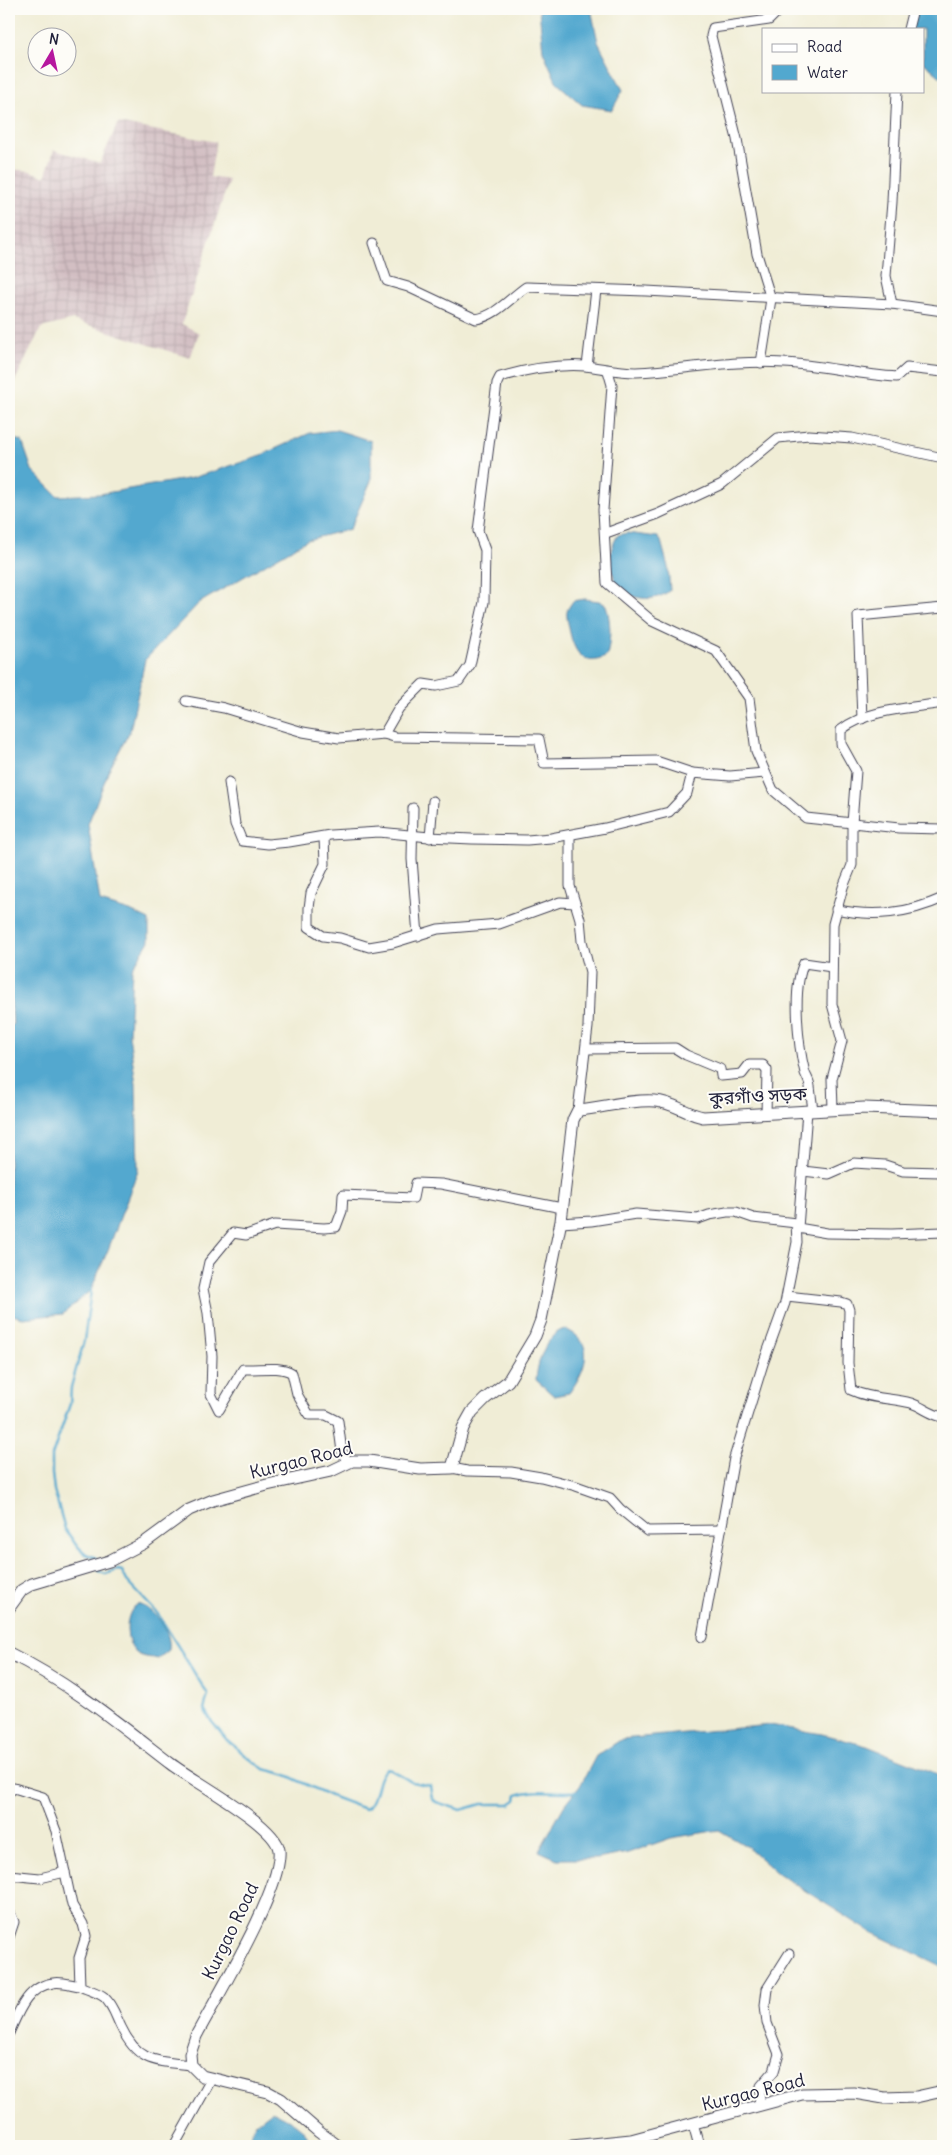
<svg xmlns="http://www.w3.org/2000/svg" width="952" height="2155" viewBox="0 0 952 2155" font-family="Delius,'Noto Sans Bengali',sans-serif">
<defs>
<pattern id="industrial-grid" width="8" height="8" patternUnits="userSpaceOnUse" patternTransform="scale(1.25)"><rect width="8" height="8" fill="#d2bec2"/><path d="M0 4h8M4 0v8" fill="none" stroke="#b4a3a8"/></pattern>
</defs>
<rect width="100%" height="100%" fill="#fdfcf7"/>
<filter id="ink" filterUnits="userSpaceOnUse"><feTurbulence type="fractalNoise" baseFrequency=".02" numOctaves="2"/><feDisplacementMap in="SourceGraphic" scale="10" xChannelSelector="R" yChannelSelector="G"/><feConvolveMatrix kernelMatrix="1 2 1 2 8 2 1 2 1" color-interpolation-filters="sRGB"/></filter>
<filter id="wash" filterUnits="userSpaceOnUse"><feTurbulence type="fractalNoise" baseFrequency=".0096" numOctaves="4" result="noise"/><feDisplacementMap in="SourceGraphic" scale="20" xChannelSelector="R" yChannelSelector="G"/><feGaussianBlur stdDeviation="1.12" result="paint"/><feColorMatrix in="noise" values="0 0 0 0 0 0 0 0 0 0 0 0 0 0 0 0 0 1.4 0 .05"/><feComposite in="paint" operator="in"/></filter>
<g filter="url(#wash)">
<rect width="100%" height="100%" fill="#f0edd6"/>
<path fill="url(#industrial-grid)" d="M118,123L216,142L210,177L229,180L182,324L199,333L190,358L73,320L41,328L9,393V169L30,171L45,177L54,150L100,163Z"/>
<g fill="#52a8cf" stroke="#3a6585">
<path d="M539,9H591L598,42L623,90L612,110L582,105L557,83L543,51Z"/>
<path d="M916,9H943V79L923,62V29H911Z"/>
<path d="M337,430L371,441V481L350,529L307,540L199,603L145,660L130,731L109,770L88,824L100,902L130,911L149,920V941L132,969L129,1035L136,1084L138,1170L108,1250L91,1290L63,1314L23,1318L9,1314V1030L13,1024L9,973V438L22,441L32,470L58,496L100,494L192,478L255,458L310,433Z"/>
<path d="M627,533L658,537L661,541L668,567L670,590C656,603 635,599 620,591C610,571 606,554 618,535Z"/>
<path d="M585,599L599,601L606,605C611,622 611,638 607,656C582,670 572,648 569,627C568,623 566,616 567,611C568,608 571,604 573,601Z"/>
<path d="M565,1329C598,1342 585,1372 569,1393L554,1396L536,1380C537,1363 546,1333 565,1329Z"/>
<path d="M138,1604C155,1608 172,1632 169,1650L158,1659C150,1657 142,1658 135,1652C124,1640 124,1612 138,1604Z"/>
<path d="M770,1725L822,1734L867,1746L943,1776V1967L869,1931L777,1873L748,1847L719,1830L671,1838L628,1853L597,1859H557L539,1851L564,1806L580,1786L596,1756L622,1739Z"/>
<path d="M272,2111C288,2119 307,2127 311,2146H246L255,2124Z"/>
</g>
<g fill="none" stroke-linecap="round" stroke-linejoin="round">
<g stroke="#52a8cf" stroke-width="2.5">
<path d="M91,1290L84,1341L71,1387L70,1404L52,1456V1474L54,1490L65,1529L76,1545L86,1554L96,1558"/>
<path d="M99,1571L105,1574L118,1570L122,1571L127,1581L158,1614L208,1695L204,1709L212,1722L227,1740L255,1763L264,1769L284,1774L333,1797L365,1809C379,1800 374,1778 387,1768L412,1782L430,1786L432,1798L436,1802L461,1810L482,1804H510L516,1800L517,1795C537,1788 558,1793 578,1792"/>
</g>
</g>
</g>
<g filter="url(#ink)">
<g fill="none" stroke-linecap="round" stroke-linejoin="round">
<g stroke="#414052" stroke-width="11">
<g id="minor">
<path d="M908,29L913,9"/>
<path d="M374,243L387,281L408,287L476,319C496,316 510,298 526,287L646,291L892,304L943,311"/>
<path d="M892,304L886,276L892,202L897,91"/>
<path d="M761,363L771,299L757,254L737,139L711,36L713,28L769,20L780,9"/>
<path d="M587,366L596,290"/>
<path d="M608,371L612,385L603,510L607,583L652,621L716,651L749,698L756,751L773,790L806,818L899,828L943,829"/>
<path d="M606,533L658,514L722,484L778,438L809,435L852,438L943,458"/>
<path d="M186,701L224,708L303,732L339,738L384,734L399,708L423,684L436,686L459,681L470,665L484,602L485,550L478,531L497,383L500,377C528,369 557,364 586,366C603,368 619,372 636,372C685,370 734,359 784,363C822,365 859,375 897,377L907,368L943,372"/>
<path d="M862,719L858,616L943,608"/>
<path d="M384,734L394,737L539,739L544,763L656,761L692,773"/>
<path d="M229,782L235,824L242,841L268,844L289,842L330,835L379,832L429,837L472,839L527,840L551,838L605,828L669,812L687,793L692,773L730,776L765,773"/>
<path d="M413,808L412,859L418,936"/>
<path d="M570,835V886L580,919L582,941L590,972L588,1027L578,1110"/>
<path d="M324,837L325,864L311,893L309,908V927L323,936L340,938L369,947L393,943L438,929L499,924L560,902L575,903"/>
<path d="M430,838L433,801"/>
<path d="M836,909C872,918 910,913 943,898"/>
<path d="M586,1049L675,1048L686,1055L720,1069L721,1076L742,1074L749,1065H763L767,1070L766,1114"/>
<path d="M833,1109L832,1079L842,1041L832,1004L833,924L843,887L852,865V823L856,771L841,744V730C867,709 911,708 943,703"/>
<path d="M813,1110C812,1103 811,1095 810,1087C810,1082 807,1078 805,1073C798,1045 792,988 804,963L832,967"/>
<path d="M807,1111L798,1228L827,1233L892,1234L943,1232"/>
<path d="M803,1171L829,1174L854,1163L885,1165L903,1171L940,1172L943,1175"/>
<path d="M561,1223L591,1221L636,1214L698,1219L709,1215L727,1212H736L753,1218L796,1223L797,1242L785,1303L763,1364L734,1458L702,1637"/>
<path d="M787,1296L841,1302L847,1304L849,1310L848,1363L851,1390C870,1399 891,1398 911,1403C923,1407 931,1415 943,1417"/>
<path d="M348,1463L342,1452L338,1421L326,1415H309L297,1394L292,1373C279,1365 259,1370 243,1369L219,1410L211,1394L212,1356L208,1313L203,1289L209,1262L233,1233L246,1235L275,1225L324,1228L336,1227L342,1211L343,1195L413,1198L416,1183L441,1184L562,1208"/>
<path d="M452,1468L467,1471L511,1472L541,1477L576,1486L610,1498L620,1509L647,1531L721,1530"/>
<path d="M9,1792L14,1788L43,1797L56,1831L72,1905L83,1924L86,1936L79,1958L80,1986C87,1990 98,1992 104,1997C113,2005 116,2017 121,2027C138,2063 156,2061 191,2065"/>
<path d="M9,1875L40,1878L65,1872"/>
<path d="M9,1910L14,1922L9,1937"/>
<path d="M9,2033C18,2013 27,1986 53,1983C61,1981 72,1985 80,1986"/>
<path d="M759,2104L761,2086L774,2071L779,2054L767,2023L765,2005L767,1989L789,1954"/>
<path d="M693,2124L699,2146"/>
<path d="M174,2146L212,2078"/>
</g>
</g>
<g stroke="#414052" stroke-width="13">
<g id="tertiary">
<path d="M9,1608L22,1590L32,1584L109,1561L144,1543L189,1510L213,1500L267,1485L331,1471L352,1461H369L420,1469L452,1468L463,1428L472,1412L485,1399L508,1381L535,1336L541,1320L561,1221L573,1120L578,1110C603,1108 630,1099 655,1101C673,1102 686,1114 703,1117L864,1108L943,1111"/>
<path d="M9,1653C68,1682 119,1724 171,1764C192,1780 276,1825 279,1850C283,1889 216,1998 196,2036L190,2054L191,2065L202,2076L268,2092L281,2099L319,2132L338,2146"/>
<path d="M572,2146L631,2140L802,2094L854,2093L884,2098L916,2097L943,2091"/>
</g>
</g>
<use href="#minor" stroke="#fff" stroke-width="9"/>
<use href="#tertiary" stroke="#fff" stroke-width="11"/>
</g>
</g>
<g text-anchor="middle" dominant-baseline="central" stroke-width="4" stroke-linejoin="round" paint-order="stroke">
<g font-size="18" fill="#22223b" stroke="#fdfcf7">
<text transform="translate(758 1096) rotate(-3)">কুরগাঁও সড়ক</text>
<text transform="translate(301 1460) rotate(-14)">Kurgao Road</text>
<text transform="translate(230 1931) rotate(-64)">Kurgao Road</text>
<text transform="translate(753 2092) rotate(-14)">Kurgao Road</text>
</g>
</g>
<rect width="952" height="2155" fill="none" stroke="#fdfcf7" stroke-width="30"/>
<rect x="762" y="28" width="162" height="65" fill="#fdfcf7" stroke="#a5a5ac"/>
<rect x="772" y="44" width="25" height="8" fill="#ffffff" stroke="#a5a5ac"/>
<text x="807" y="52" font-size="15" fill="#22223b">Road</text>
<rect x="772" y="65" width="25" height="15" fill="#52a8cf" stroke="#a5a5ac"/>
<text x="807" y="78" font-size="15" fill="#22223b">Water</text>
<g transform="translate(52 52) rotate(9)"><circle r="24" fill="#fdfcf7" stroke="#a5a5ac"/>
<path d="M0-4L9 19L0 12L-9 19Z" fill="#b5179e"/>
<text y="-8" font-size="14" font-weight="bold" text-anchor="middle" fill="#22223b">N</text>
</g>
</svg>
